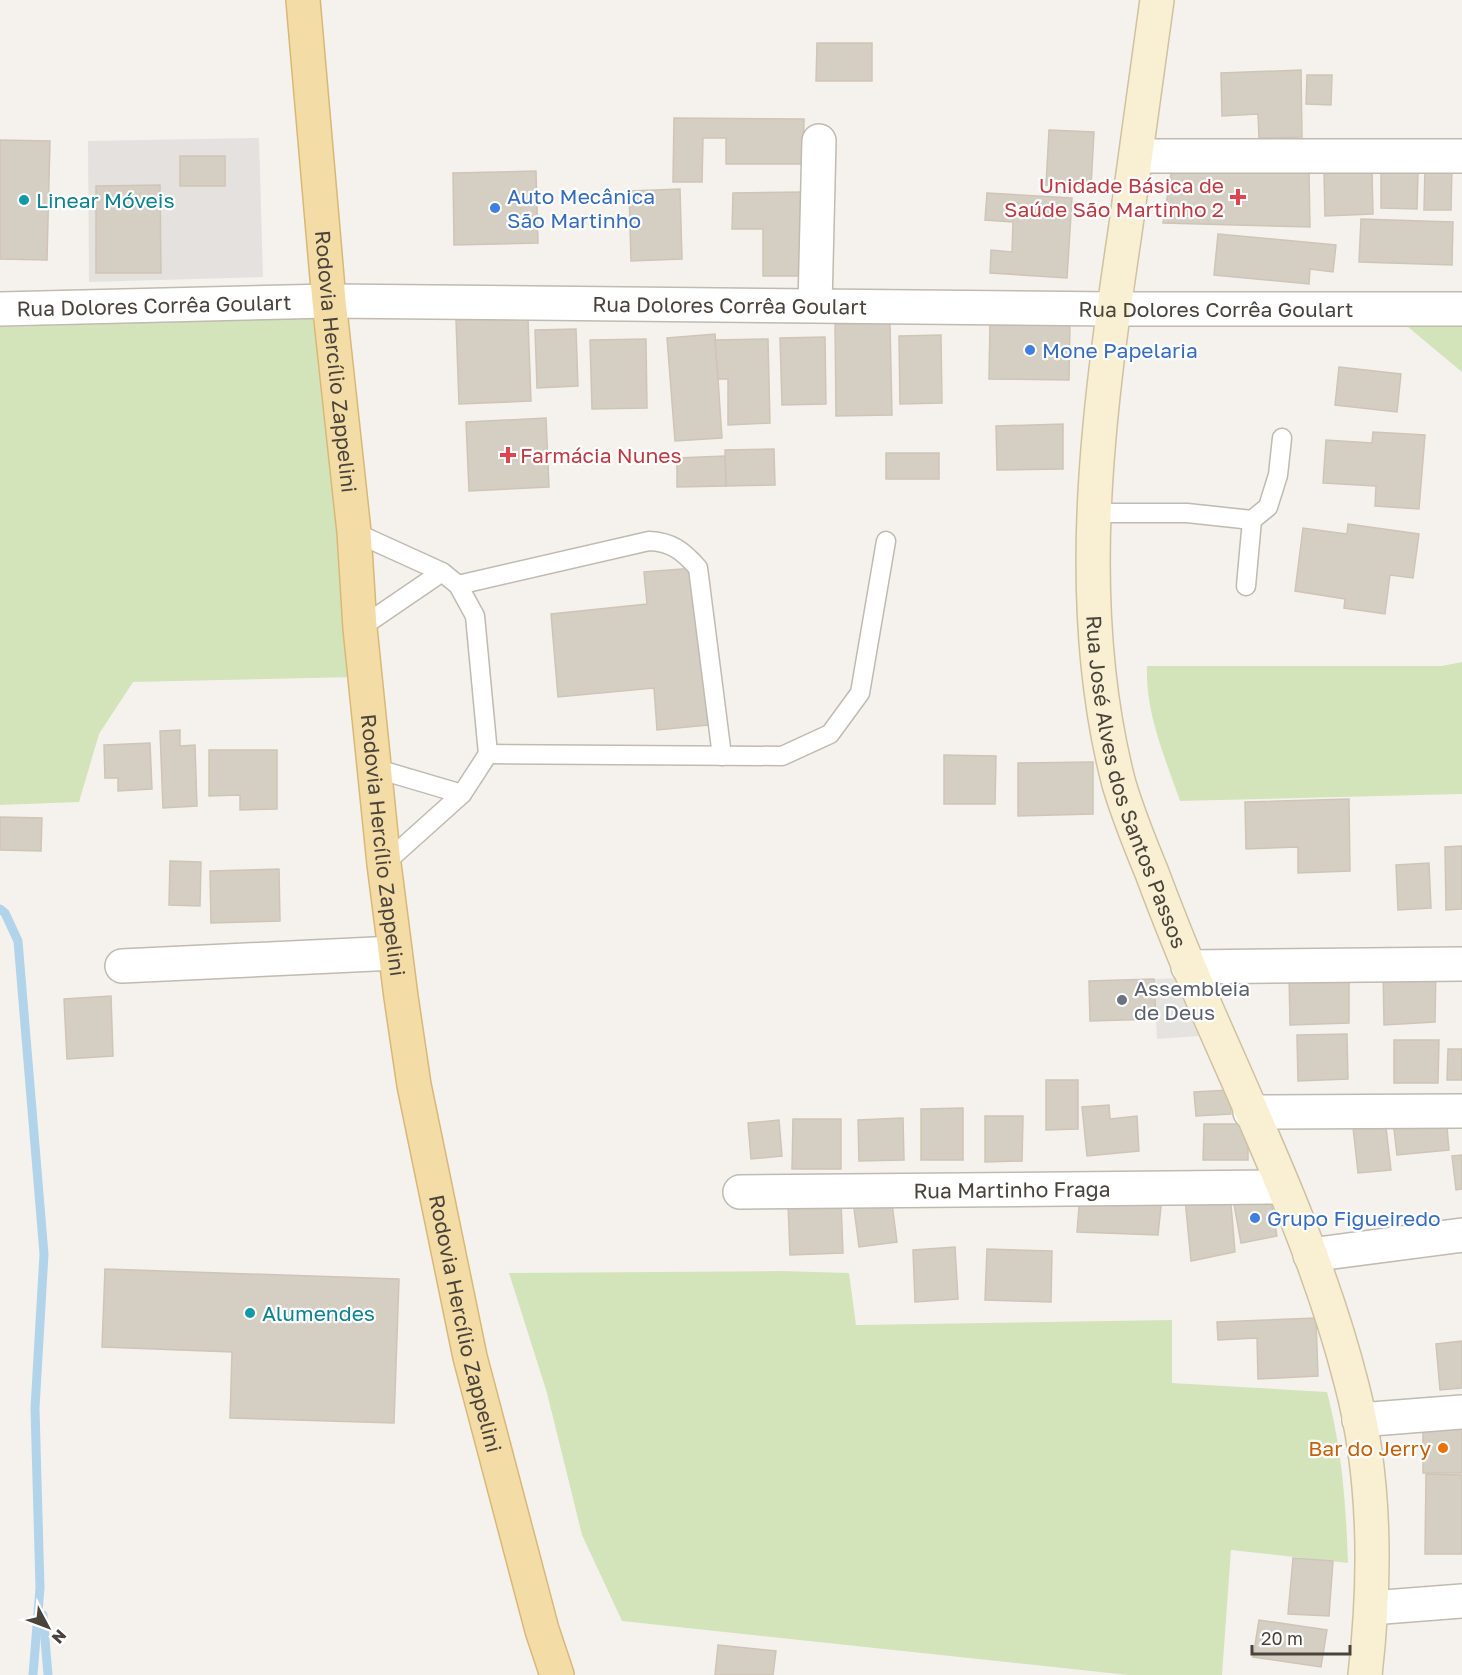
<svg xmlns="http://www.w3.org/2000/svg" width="1462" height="1675" viewBox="0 0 1462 1675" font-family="'Golos Text',sans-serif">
<rect width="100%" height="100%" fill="#f5f2ed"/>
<path fill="#e5e1de" d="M259,138L263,277L89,282L88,141Z"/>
<g fill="#d3e4bb">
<path d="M316,318L358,677L133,682L99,734L79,802L0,805V327Z"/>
<path d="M1462,323V372L1408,327Z"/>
<path d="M1462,662V794L1180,801C1165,758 1145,712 1147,666H1442Z"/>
<path d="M781,1271L849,1273L856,1325L1172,1320V1383L1327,1392C1342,1449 1346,1504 1348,1563L1231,1550L1222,1675H1128L622,1621L582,1535L547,1393L509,1273Z"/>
</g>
<path fill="#e4e3e0" d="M1180,978L1199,1036L1157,1039L1154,979Z"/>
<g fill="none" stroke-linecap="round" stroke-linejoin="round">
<g stroke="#b1d4ea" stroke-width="9">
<path d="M0,909L5,913L18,941L44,1254L35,1408L40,1588L33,1675"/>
<path d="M43,1615L48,1675"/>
</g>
</g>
<g fill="#d5cec3" stroke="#cfc5b7" stroke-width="1.5">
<path d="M817,43H872V81H816Z"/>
<path d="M1301,70L1302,137L1259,138L1258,114L1222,116L1221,73Z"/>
<path d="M1307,75H1332L1331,105L1306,104Z"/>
<path d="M674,118L804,119L803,164H726V138H703L702,182H673Z"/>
<path d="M1049,130L1094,132L1091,187L1046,185Z"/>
<path d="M0,140L50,141L47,260L0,259Z"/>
<rect x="180" y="156" width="45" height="30"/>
<path d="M1425,166H1452L1451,210H1424Z"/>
<path d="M1172,168L1309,171L1310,227L1163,223Z"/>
<path d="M1372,170L1373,214L1325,216L1324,172Z"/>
<path d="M536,171L538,243L454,245L453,173Z"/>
<path d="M1381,173H1418L1417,209L1381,208Z"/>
<path d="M160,185L161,273H96V186Z"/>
<path d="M680,189L682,259L631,261L629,191Z"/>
<path d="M803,192V276H763V229H732L733,193Z"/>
<path d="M987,193L1072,198L1067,278L990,273L991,250L1012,252L1013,222L985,220Z"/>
<path d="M1361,219L1453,222L1452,265L1359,262Z"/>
<path d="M1218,234L1336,245L1333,272L1310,269L1309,284L1214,275Z"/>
<path d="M528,318L531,401L459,404L456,320Z"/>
<path d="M990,321L1070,322L1069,380L989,379Z"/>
<path d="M890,323L892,415L836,416L835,324Z"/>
<path d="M576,329L578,386L537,388L535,330Z"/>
<path d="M715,334L722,438L675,441L667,338Z"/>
<path d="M941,335L942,403L900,404L899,336Z"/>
<path d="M825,337L826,404L782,405L780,338Z"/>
<path d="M646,339L647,408L592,409L590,340Z"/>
<path d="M768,339L770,423L728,425V379H718L715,340Z"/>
<path d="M1339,367L1401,374L1397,412L1335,405Z"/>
<path d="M546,418L549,487L469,491L466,422Z"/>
<path d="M1063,424V469L997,470L996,426Z"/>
<path d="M1373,432L1425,435L1419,509L1375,506L1376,486L1323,483L1326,440L1372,443Z"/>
<path d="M774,449L775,485L726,486L725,450Z"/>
<rect x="886" y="453" width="53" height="26"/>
<path d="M725,456L726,486L677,487V458Z"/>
<path d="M1348,524L1419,534L1413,578L1390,575L1385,614L1344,608L1345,599L1295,591L1303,528L1347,534Z"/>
<path d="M694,568L708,725L657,730L654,688L558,697L551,614L647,604L644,572Z"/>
<path d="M180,730V746L195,745L197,806L163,808L160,731Z"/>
<path d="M150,743L152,789L118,791V778H105L104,745Z"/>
<path d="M209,750H277V809L240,810V795L209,796Z"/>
<path d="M944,755L996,756L995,804H944Z"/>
<path d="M1093,762V814L1018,816V763Z"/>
<path d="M1349,799L1350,871L1298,873V847L1246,849L1245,802Z"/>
<path d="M0,817L42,818L41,851L0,850Z"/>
<path d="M1462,846V909L1446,910L1445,847Z"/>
<path d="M170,861L201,862L200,906L169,905Z"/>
<path d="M1429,863L1431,908L1398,910L1396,865Z"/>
<path d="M279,869L280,921L211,923L210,871Z"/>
<path d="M1383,966H1436L1435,1022L1384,1025Z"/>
<path d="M1349,972V1023L1290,1025L1289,973Z"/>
<path d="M1154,979L1156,1019L1090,1021L1089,981Z"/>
<path d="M111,996L113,1056L67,1059L64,999Z"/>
<path d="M1347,1034L1348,1079L1298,1081L1297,1035Z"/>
<path d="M1394,1040H1439L1438,1083H1394Z"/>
<path d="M1448,1049H1462V1080H1447Z"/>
<path d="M1046,1080H1078V1129L1046,1130Z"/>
<path d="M1230,1090L1231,1114L1196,1116L1194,1092Z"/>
<path d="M1109,1105L1110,1119L1137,1116L1139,1151L1087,1156L1082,1107Z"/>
<path d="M963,1108V1160H921V1109Z"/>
<path d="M1446,1115L1449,1150L1397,1155L1393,1121Z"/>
<path d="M985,1116H1023L1022,1161L985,1162Z"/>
<path d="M903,1118L904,1160L859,1161L858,1120Z"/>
<path d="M1352,1118L1385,1119L1391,1170L1358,1173Z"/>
<path d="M793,1119H841V1169H792Z"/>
<path d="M779,1120L782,1156L751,1159L748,1123Z"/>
<path d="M1204,1124H1248V1160H1203Z"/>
<path d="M1462,1155V1189L1456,1190L1452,1156Z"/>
<path d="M1230,1193L1235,1252L1191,1261L1185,1199Z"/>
<path d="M1232,1193L1270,1196L1277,1236L1241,1243Z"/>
<path d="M1080,1195L1162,1197L1158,1235L1077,1232Z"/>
<path d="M891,1196L897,1242L859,1247L853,1201Z"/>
<path d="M841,1202L843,1253L790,1255L788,1204Z"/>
<path d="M955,1247L958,1299L915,1302L913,1250Z"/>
<path d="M987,1249L1052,1251L1051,1302L985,1300Z"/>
<path d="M105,1269L399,1279L394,1423L230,1418L232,1352L102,1347Z"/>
<path d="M1316,1318L1318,1376L1258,1379L1257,1338L1218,1340L1217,1322Z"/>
<path d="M1462,1341V1388L1440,1390L1436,1344Z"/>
<rect x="1423" y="1422" width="39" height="51"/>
<path d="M1426,1474L1462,1475V1554H1425Z"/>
<path d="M1293,1558L1333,1561L1329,1616L1288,1614Z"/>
<path d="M1259,1620L1327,1630L1321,1667L1253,1657Z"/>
<path d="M718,1645L776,1651L773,1675H715Z"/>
</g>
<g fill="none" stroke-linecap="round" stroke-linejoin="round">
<g stroke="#c0bab0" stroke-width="21">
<g id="lane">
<path d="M1094,513H1187L1252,520L1268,507L1278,475L1282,438"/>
<path d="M354,532L442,572L458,585L475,616L488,754L462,794L384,864"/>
<path d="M458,585L649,541C672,542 683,551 698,568L722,756"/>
<path d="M1246,586L1252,520"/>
<path d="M360,628L442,572"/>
<path d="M488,754L782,756L830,734L860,693L886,541"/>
<path d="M374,768L462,794"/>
</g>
</g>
<g stroke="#c0bab0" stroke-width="36">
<g id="street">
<path d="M1136,156H1462"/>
<path d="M815,305L819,141"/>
<path id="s1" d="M0,309L329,301L1114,309H1462"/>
<path d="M122,966L395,953"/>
<path d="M1188,967L1462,964"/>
<path d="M1250,1112L1462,1111"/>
<path id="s2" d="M740,1192L1281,1187"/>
<path d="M1310,1255L1462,1235"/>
<path d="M1359,1420L1462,1412"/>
<path d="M1371,1608L1462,1601"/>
</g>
</g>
<g stroke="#cfc2a2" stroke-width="36">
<g id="secondary">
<path id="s3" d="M1157,0C1146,77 1136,155 1125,232C1098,413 1072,604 1119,784C1128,814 1140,844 1152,873C1169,919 1188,965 1207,1010C1259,1129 1319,1256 1351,1382C1376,1476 1376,1579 1365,1675"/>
</g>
</g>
<g stroke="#d8b877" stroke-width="36">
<g id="primary">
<path id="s4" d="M303,0L329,301L354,532L360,628L384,864L401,997L414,1085L470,1357L542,1630L557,1675"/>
</g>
</g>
<use href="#lane" stroke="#fff" stroke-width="18"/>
<use href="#street" stroke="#fff" stroke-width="33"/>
<use href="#secondary" stroke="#f9efd2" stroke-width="33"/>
<use href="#primary" stroke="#f4dca7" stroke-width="33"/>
</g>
<g fill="#e0444e" stroke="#fff" stroke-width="2">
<path d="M1235 188h6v6h6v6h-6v6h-6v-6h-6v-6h6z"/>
<path d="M505 446h6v6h6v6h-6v6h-6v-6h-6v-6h6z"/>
</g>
<g fill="#0f9aa8" stroke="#fff" stroke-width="2">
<circle cx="24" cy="200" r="6"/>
<circle cx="250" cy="1313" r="6"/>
</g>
<g fill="#3f7fe0" stroke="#fff" stroke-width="2">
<circle cx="495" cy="208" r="6"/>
<circle cx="1030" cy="350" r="6"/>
<circle cx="1255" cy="1218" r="6"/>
</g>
<circle fill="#6b7280" stroke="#fff" stroke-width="2" cx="1122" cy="1000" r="6"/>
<circle fill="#e8710a" stroke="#fff" stroke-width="2" cx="1443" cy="1448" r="6"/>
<g text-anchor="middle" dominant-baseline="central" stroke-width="4.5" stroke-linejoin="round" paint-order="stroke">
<g font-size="21" fill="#be3a42" stroke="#fff" text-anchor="end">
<text x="1224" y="185">Unidade Básica de<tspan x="1224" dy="24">Saúde São Martinho 2</tspan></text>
<text x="520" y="455" text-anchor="start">Farmácia Nunes</text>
</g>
<g font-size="21" fill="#366cbe" stroke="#fff" text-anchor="start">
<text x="507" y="196">Auto Mecânica<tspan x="507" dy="24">São Martinho</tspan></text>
<text x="1042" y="350">Mone Papelaria</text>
<text x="1267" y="1218">Grupo Figueiredo</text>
</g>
<g font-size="21" fill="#0d838f" stroke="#fff" text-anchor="start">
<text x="36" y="200">Linear Móveis</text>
<text x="262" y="1313">Alumendes</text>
</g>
<g font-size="21" fill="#49433b" stroke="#fff">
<text stroke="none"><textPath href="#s1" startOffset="730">Rua Dolores Corrêa Goulart</textPath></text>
<text stroke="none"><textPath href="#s1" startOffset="154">Rua Dolores Corrêa Goulart</textPath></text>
<text stroke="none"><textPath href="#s1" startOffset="1216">Rua Dolores Corrêa Goulart</textPath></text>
<text stroke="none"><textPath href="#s4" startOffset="363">Rodovia Hercílio Zappelini</textPath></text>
<text stroke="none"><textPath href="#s3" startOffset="792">Rua José Alves dos Santos Passos</textPath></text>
<text stroke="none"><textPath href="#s4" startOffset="849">Rodovia Hercílio Zappelini</textPath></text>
<text stroke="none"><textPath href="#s2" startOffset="272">Rua Martinho Fraga</textPath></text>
<text stroke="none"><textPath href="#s4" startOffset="1335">Rodovia Hercílio Zappelini</textPath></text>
</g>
<g font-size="21" fill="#5b616d" stroke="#fff" text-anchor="start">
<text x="1134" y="988">Assembleia<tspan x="1134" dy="24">de Deus</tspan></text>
</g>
<g font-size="21" fill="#c56008" stroke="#fff" text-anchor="end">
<text x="1431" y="1448">Bar do Jerry</text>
</g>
</g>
<g transform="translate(48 1627) rotate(131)" stroke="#ffffff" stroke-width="4.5" paint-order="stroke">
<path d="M0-4.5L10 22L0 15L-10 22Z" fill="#49433b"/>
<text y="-9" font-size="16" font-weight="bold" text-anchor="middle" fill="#49433b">N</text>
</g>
<path d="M1252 1645v9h98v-9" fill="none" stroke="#49433b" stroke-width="3"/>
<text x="1261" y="1645" font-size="18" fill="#49433b" stroke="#ffffff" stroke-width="4.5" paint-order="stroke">20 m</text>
</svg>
